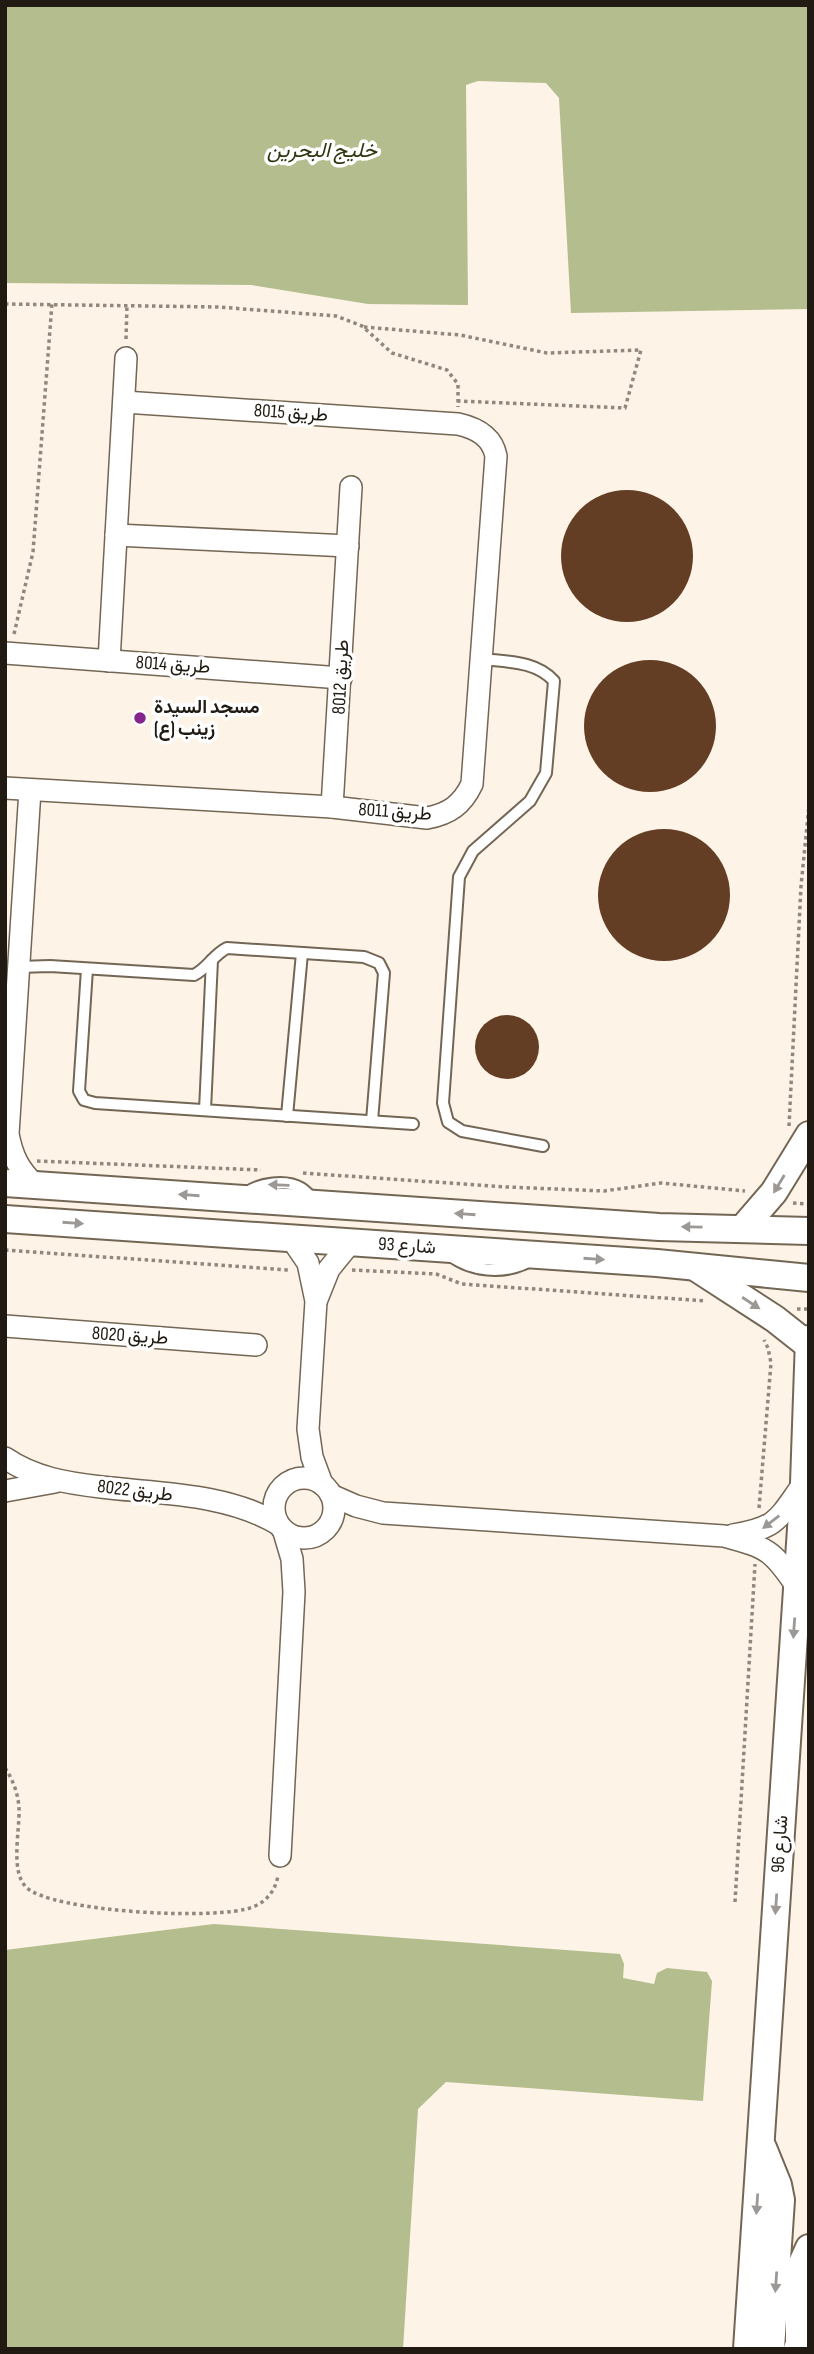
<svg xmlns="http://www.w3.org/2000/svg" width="814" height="2354" viewBox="0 0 814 2354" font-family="'Sofia Sans Condensed',Vazirmatn,sans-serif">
<rect width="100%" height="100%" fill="#fdf3e6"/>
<g fill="#b4bd8d">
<path d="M5,5H809V309L571,313L559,98L546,83L478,81L466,85L468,305L368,304L251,285L5,283Z"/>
<path d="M214,1924L620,1954L624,1964L623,1978L654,1984L657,1973L667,1968L707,1972L712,1981L703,2101L446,2082L418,2109L403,2349H5V1950Z"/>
</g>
<g fill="#643d25">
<circle cx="627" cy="556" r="66"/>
<circle cx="650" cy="726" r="66"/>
<circle cx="664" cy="895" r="66"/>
<circle cx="507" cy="1047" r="32"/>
</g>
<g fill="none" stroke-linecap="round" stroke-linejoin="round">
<g stroke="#746654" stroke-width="14">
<g id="service">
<path d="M483,659C508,662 536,661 554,681L546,773L530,801L473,851L459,877L443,1103L448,1122L462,1131L543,1146"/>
<path d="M19,967L50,966L194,975C208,968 213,955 227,948L364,957L379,963L384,973L372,1121"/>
<path d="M87,969L79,1091L84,1100L95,1103L413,1124"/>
<path d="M205,1110L212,960"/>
<path d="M287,1116L302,953"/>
<path d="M246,1193C259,1183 286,1179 301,1188C306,1191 310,1196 314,1200"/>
<path d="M448,1254C471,1272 503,1275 528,1262"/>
</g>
</g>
<g stroke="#746654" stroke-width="24">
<g id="minor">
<path d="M116,535L348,546"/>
<path d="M5,653L341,678"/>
<path d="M109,661L126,358"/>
<path d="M5,788L332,807L427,818C449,814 462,805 472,784L496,456C492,436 476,428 458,424L124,402"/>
<path d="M30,790L8,1134C12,1156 19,1170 35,1185"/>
<path d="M332,807L351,487"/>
<path d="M291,1238L308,1263L316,1301L308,1429L312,1457L322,1484"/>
<path d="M317,1299L329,1269L351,1242"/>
<path d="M5,1326L256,1345"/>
<path d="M5,1458C34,1478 67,1483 101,1487C160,1494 226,1493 278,1524"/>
<circle cx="304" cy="1508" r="30"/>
<path d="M5,1491L55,1482"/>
<path d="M331,1495L356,1506L383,1513L724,1536C767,1548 772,1549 797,1587"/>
<path d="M733,1535C778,1528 778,1519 804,1483"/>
<path d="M280,1856L294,1592L292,1559L284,1532"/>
</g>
</g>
<g stroke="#746654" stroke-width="30">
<g id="tertiary">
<path d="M5,1183L659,1227L809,1231"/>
<path d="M5,1219L657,1263L809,1278"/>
<path d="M743,1228L774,1192L809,1135"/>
<path d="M698,1269L775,1319L808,1345"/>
<path d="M763,2148L778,2185L781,2200L771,2349"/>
<path d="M747,2349L804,1483L809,1339"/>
<path d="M797,2349L799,2344V2270L809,2248"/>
</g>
</g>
<g stroke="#90887e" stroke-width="3.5" stroke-dasharray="3.5 3.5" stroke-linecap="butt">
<path d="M5,304L218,307L336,316L362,326L392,353L447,370L458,384V407"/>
<path d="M364,327L460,335L547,353L641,350L625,408L458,401"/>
<path d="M126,339L127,305"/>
<path d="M14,634L33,552L52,303"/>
<path d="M789,1126L801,886L809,806"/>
<path d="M37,1161L261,1170"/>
<path d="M303,1173L507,1187L604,1191L661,1183L745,1191"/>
<path d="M793,1203L809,1204"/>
<path d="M5,1250L289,1270"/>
<path d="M352,1270L436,1274L462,1284L706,1301"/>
<path d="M797,1309H809"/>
<path d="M759,1508L771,1363L768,1348L764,1340"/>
<path d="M5,1768C13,1780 18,1793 19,1808C20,1830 10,1871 26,1887C50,1912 219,1921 253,1907C267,1901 275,1891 278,1876"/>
<path d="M735,1902L755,1564"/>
</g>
<use href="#service" stroke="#fff" stroke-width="10"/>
<use href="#minor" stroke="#fff" stroke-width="21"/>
<use href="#tertiary" stroke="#fff" stroke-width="26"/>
</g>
<defs><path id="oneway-solid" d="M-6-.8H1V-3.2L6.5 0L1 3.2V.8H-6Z" transform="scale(1.75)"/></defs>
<g fill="#9b9895">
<use href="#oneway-solid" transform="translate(779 1184) rotate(121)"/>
<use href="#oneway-solid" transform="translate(279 1185) rotate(-178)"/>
<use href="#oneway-solid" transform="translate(189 1195) rotate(-176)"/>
<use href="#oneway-solid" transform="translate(465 1214) rotate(-176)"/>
<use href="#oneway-solid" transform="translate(73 1223) rotate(4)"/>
<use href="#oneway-solid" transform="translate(692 1227) rotate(-179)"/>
<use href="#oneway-solid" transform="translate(594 1259) rotate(4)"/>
<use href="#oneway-solid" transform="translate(751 1303) rotate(33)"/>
<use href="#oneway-solid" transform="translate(771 1522) rotate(142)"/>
<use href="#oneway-solid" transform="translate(794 1628) rotate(94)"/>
<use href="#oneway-solid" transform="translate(776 1904) rotate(94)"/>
<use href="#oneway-solid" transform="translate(757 2204) rotate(94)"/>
<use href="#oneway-solid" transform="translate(776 2282) rotate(94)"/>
</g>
<circle fill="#86248d" stroke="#fff" stroke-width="2.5" cx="140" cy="718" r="7"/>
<g text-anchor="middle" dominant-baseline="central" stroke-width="7" stroke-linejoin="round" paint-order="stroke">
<g font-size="19" fill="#201a13" stroke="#fff">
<text transform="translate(291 413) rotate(4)">طريق 8015</text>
<text transform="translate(173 665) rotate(4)">طريق 8014</text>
<text transform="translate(341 677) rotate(-87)">طريق 8012</text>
<text transform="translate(395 812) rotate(4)">طريق 8011</text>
<text transform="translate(407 1246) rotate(4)">شارع 93</text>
<text transform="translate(130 1336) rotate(4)">طريق 8020</text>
<text transform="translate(135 1491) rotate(7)">طريق 8022</text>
<text transform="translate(780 1844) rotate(-86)">شارع 96</text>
</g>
<g font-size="19" font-weight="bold" fill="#201a13" stroke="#fff" text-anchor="start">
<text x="154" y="707">مسجد السيدة<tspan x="154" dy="22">زينب (ع)</tspan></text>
</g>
<g font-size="21" font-style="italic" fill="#313610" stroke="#fff">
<text x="322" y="150">خليج البحرين</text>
</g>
</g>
<rect width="814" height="2354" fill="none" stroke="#201a13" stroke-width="14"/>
</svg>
